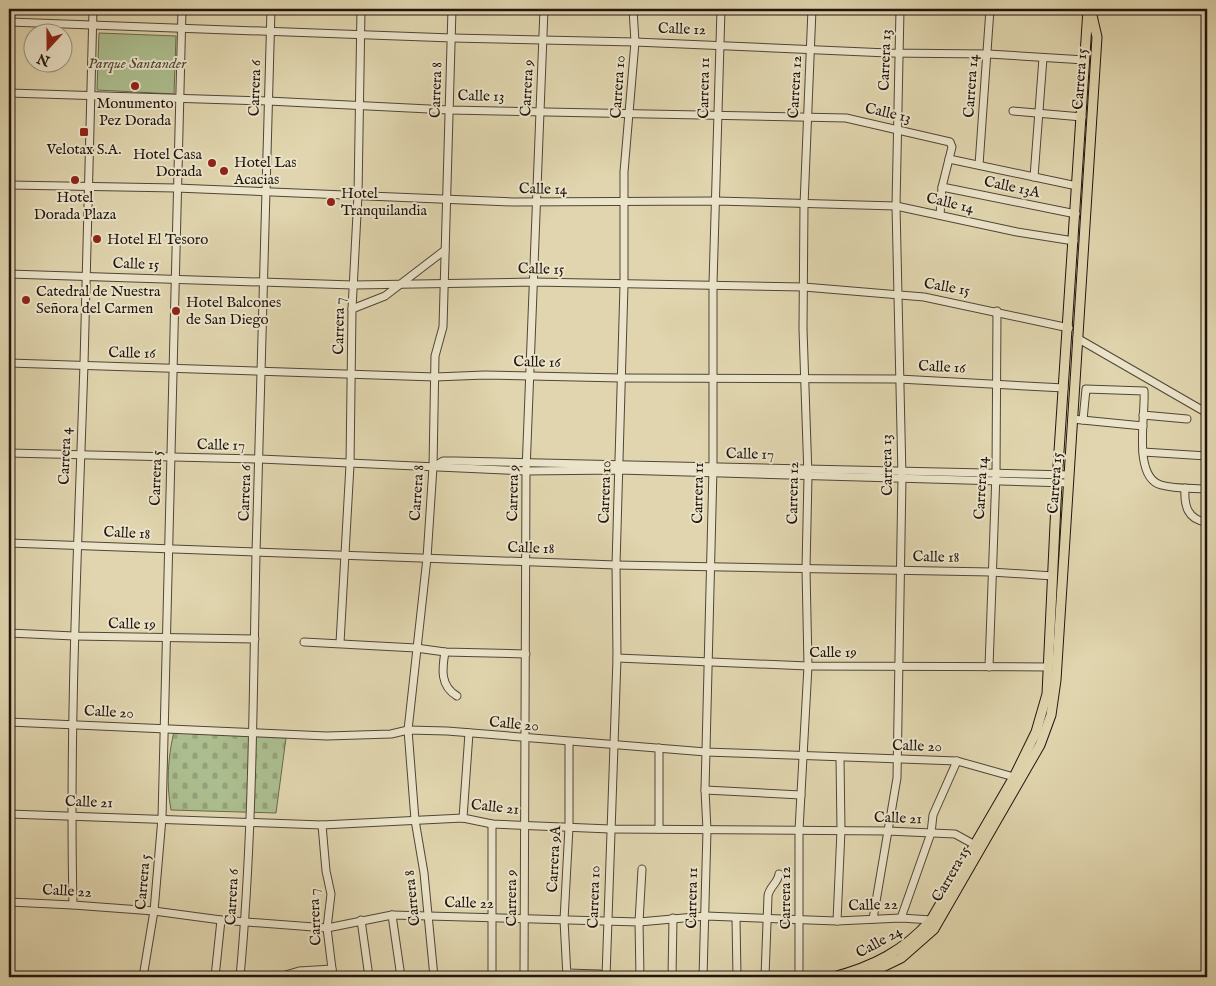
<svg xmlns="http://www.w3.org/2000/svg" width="1216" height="986" viewBox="0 0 1216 986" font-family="'IM FELL English',serif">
<defs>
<pattern id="cemetery-stones" width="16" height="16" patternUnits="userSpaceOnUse" patternTransform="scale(1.25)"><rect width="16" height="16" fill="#acbe8f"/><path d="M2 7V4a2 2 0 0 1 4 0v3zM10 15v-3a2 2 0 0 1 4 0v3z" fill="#94a27a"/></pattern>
</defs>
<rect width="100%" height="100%" fill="#e0d5ae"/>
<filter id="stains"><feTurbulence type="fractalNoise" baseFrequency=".004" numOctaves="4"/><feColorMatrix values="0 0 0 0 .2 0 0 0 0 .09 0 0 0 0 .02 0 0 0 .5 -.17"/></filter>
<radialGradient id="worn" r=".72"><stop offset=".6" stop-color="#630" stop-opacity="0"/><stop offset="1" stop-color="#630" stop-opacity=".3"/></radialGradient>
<path fill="#acbe8f" stroke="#666a4e" d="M99,33L176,36L174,94L97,90Z"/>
<path fill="url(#cemetery-stones)" stroke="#666a4e" d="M174,731L286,738L276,813L171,810C166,783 168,758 174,731Z"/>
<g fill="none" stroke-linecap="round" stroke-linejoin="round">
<g stroke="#514536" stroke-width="9">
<g id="minor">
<path d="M9,22L452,38L635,42L888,53L988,54L1085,60"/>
<path d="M9,93L268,101L449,110L846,118L950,142L952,147L942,187L940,215"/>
<path d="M1013,111L1082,117"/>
<path d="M949,159L1077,186"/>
<path d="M979,165L990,9"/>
<path d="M1034,177L1043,58"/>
<path d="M9,185L176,188L513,202L716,201L896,206L1017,232L1074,241"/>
<path d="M942,187L1076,214"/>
<path d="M9,274L353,285L533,282L804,287L924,297L1069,328"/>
<path d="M352,309L385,296L445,250"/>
<path d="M1077,338L1207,413"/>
<path d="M9,363L435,377L485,375L621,378L899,379L1064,388"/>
<path d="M1143,415L1187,419"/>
<path d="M1072,419L1143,426"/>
<path d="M1083,420L1086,389L1144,391C1146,413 1132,477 1161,485C1175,489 1192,488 1207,489"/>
<path d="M1143,452L1207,456"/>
<path d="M9,453L260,459L526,471L619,470L1068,483"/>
<path d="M433,467L443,461H455L1069,475"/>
<path d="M1185,488C1184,505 1187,520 1207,522"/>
<path d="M9,543L616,565L991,572L1053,576"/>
<path d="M9,633L74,636L255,639"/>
<path d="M304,642L416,648L445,652L526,654"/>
<path d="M340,643L350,465L352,309L358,195L361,9"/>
<path d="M445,652C442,669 440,686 457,696"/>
<path d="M617,658L808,666L1049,667"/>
<path d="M989,667L996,473L997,311"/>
<path d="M9,722L327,736L391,734L408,730L447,731L706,752L957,761L1014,777"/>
<path d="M659,748V829"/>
<path d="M705,790L801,795"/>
<path d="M9,814L322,825L463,818L492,824L610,829L887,831L955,834L975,845"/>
<path d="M463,818L469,733"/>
<path d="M492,824V977"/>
<path d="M322,825L326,871L331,894L327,928L333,977"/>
<path d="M9,902L73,905L154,911L221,920L327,928L392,915L639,922L706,916L837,921L901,918L931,920"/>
<path d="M73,905C69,724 78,544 84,364C88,246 89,127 93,9"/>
<path d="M392,915L401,977"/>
<path d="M736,918L737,977"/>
<path d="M901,918L931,833L933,815L957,761"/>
<path d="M873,919L897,778L902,477L896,206L900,9"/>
<path d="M361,920L369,977"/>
<path d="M837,921L841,830L840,758"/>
<path d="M567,973L599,974L613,977"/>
<path d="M143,977L154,911L162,818L182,9"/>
<path d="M215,977L221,920"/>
<path d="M240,977C253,837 253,695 256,554C261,372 265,190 271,9"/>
<path d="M279,977L299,971L332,969"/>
<path d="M434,977L424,873L415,820L408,730L427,558L433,467L435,356L443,327L452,9"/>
<path d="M524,977L526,471L544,9"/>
<path d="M567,977L564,920L569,827V742"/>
<path d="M606,977L617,658L616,565L624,285V172L635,42L633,9"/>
<path d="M640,977L639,922L642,869"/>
<path d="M672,977L673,918"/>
<path d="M703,977L707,830L705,790L713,468V284L721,9"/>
<path d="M765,977L768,896C769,887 778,883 779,874"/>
<path d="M799,977V830L808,666L806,569L808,476L803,329L804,205L812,9"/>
</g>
</g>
<g stroke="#21150e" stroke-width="11">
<g id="major">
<path d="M833,977C872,967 904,951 931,920L1014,777L1036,732L1047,694L1057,482L1088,9"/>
<path d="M862,977L901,958L934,929L1040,745L1051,715L1056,680L1097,37L1091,11"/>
</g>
</g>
<use href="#minor" stroke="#ebe4ca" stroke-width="7"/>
<use href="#major" stroke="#e0d5ae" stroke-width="9"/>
</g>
<g fill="#8f2418" stroke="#ebe4ca" stroke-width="2">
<circle cx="135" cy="86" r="5"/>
<rect x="79" y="127" width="10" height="10" rx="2.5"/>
<circle cx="212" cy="163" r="5"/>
<circle cx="224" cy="171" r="5"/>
<circle cx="75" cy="180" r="5"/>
<circle cx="331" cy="202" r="5"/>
<circle cx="97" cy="239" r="5"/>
<circle cx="26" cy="300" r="5"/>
<circle cx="176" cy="311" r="5"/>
</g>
<g text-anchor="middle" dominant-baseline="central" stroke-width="4" stroke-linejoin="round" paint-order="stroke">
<g font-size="15" fill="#21150e" stroke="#ebe4ca">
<text transform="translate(682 29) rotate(2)">Calle 12</text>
<text transform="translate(885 60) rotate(-88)">Carrera 13</text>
<text transform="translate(1080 79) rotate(-86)">Carrera 15</text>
<text transform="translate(971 86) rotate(-86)">Carrera 14</text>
<text transform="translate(618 87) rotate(-86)">Carrera 10</text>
<text transform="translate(795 87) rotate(-87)">Carrera 12</text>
<text transform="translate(255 88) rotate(-88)">Carrera 6</text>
<text transform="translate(527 88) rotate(-87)">Carrera 9</text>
<text transform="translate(704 88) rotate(-89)">Carrera 11</text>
<text transform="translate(436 90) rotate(-88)">Carrera 8</text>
<text transform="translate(481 96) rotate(1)">Calle 13</text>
<text transform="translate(888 113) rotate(13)">Calle 13</text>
<text transform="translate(1012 187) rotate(12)">Calle 13A</text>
<text transform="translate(543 189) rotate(1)">Calle 14</text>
<text transform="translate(950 203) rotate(13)">Calle 14</text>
<text transform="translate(136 264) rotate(2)">Calle 15</text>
<text transform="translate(541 269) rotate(1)">Calle 15</text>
<text transform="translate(947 287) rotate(10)">Calle 15</text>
<text transform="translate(339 326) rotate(-89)">Carrera 7</text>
<text transform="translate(132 353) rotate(1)">Calle 16</text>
<text transform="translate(537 362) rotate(1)">Calle 16</text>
<text transform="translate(942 367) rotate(3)">Calle 16</text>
<text transform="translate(221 445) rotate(1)">Calle 17</text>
<text transform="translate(750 454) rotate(1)">Calle 17</text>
<text transform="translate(65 456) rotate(-88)">Carrera 4</text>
<text transform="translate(887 465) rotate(-91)">Carrera 13</text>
<text transform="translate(156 478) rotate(-88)">Carrera 5</text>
<text transform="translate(1055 483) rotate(-86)">Carrera 15</text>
<text transform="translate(981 488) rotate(-87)">Carrera 14</text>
<text transform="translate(605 492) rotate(-88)">Carrera 10</text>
<text transform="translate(245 493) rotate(-88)">Carrera 6</text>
<text transform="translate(417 493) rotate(-86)">Carrera 8</text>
<text transform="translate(513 493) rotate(-89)">Carrera 9</text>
<text transform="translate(698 493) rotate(-89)">Carrera 11</text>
<text transform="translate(793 493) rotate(-89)">Carrera 12</text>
<text transform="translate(127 533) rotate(3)">Calle 18</text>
<text transform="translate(531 548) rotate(2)">Calle 18</text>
<text transform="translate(936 557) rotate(1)">Calle 18</text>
<text transform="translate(132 624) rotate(1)">Calle 19</text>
<text x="833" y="652">Calle 19</text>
<text transform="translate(109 712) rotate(3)">Calle 20</text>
<text transform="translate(514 724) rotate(5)">Calle 20</text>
<text transform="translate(917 746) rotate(2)">Calle 20</text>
<text transform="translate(89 802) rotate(2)">Calle 21</text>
<text transform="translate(495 807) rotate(6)">Calle 21</text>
<text transform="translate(898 818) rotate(2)">Calle 21</text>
<text transform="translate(554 859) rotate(-87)">Carrera 9A</text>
<text transform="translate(951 874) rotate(-60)">Carrera 15</text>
<text transform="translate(143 882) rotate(-85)">Carrera 5</text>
<text transform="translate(67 891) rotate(3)">Calle 22</text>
<text transform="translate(232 897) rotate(-87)">Carrera 6</text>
<text transform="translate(594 897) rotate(-88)">Carrera 10</text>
<text transform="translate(412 898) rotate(-96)">Carrera 8</text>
<text transform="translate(511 898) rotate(-90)">Carrera 9</text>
<text transform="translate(692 898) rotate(-89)">Carrera 11</text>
<text transform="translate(785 898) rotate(-90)">Carrera 12</text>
<text transform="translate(469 903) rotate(1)">Calle 22</text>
<text transform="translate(873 905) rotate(-2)">Calle 22</text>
<text transform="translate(315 917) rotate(-92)">Carrera 7</text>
<text transform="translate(879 942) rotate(-29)">Calle 24</text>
</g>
<g font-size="15" font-style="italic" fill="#4b4835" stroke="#ebe4ca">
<text x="137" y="63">Parque Santander</text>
</g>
<g font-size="15" fill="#21150e" stroke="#ebe4ca" text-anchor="start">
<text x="135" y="103" text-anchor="middle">Monumento<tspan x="135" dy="17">Pez Dorada</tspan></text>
<text x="84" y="149" text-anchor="middle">Velotax S.A.</text>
<text x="202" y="154" text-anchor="end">Hotel Casa<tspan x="202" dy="17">Dorada</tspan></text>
<text x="234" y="162">Hotel Las<tspan x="234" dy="17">Acacias</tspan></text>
<text x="341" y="193">Hotel<tspan x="341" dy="17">Tranquilandia</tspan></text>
<text x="75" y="197" text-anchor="middle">Hotel<tspan x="75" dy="17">Dorada Plaza</tspan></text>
<text x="107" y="239">Hotel El Tesoro</text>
<text x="36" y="291">Catedral de Nuestra<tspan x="36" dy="17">Señora del Carmen</tspan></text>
<text x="186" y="302">Hotel Balcones<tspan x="186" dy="17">de San Diego</tspan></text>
</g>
</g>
<rect width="1216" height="986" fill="none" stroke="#e0d5ae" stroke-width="30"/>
<rect x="10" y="10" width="1196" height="966" fill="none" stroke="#21150e" stroke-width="2.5"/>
<rect x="15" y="15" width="1186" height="956" fill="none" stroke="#21150e"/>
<g transform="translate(48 48) rotate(201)"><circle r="24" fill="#ebe4ca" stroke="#9a917f"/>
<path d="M0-4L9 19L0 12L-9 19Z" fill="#8f2418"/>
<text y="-8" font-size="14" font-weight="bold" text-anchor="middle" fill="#21150e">N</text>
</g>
<rect width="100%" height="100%" filter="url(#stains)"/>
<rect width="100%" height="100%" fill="url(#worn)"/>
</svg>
